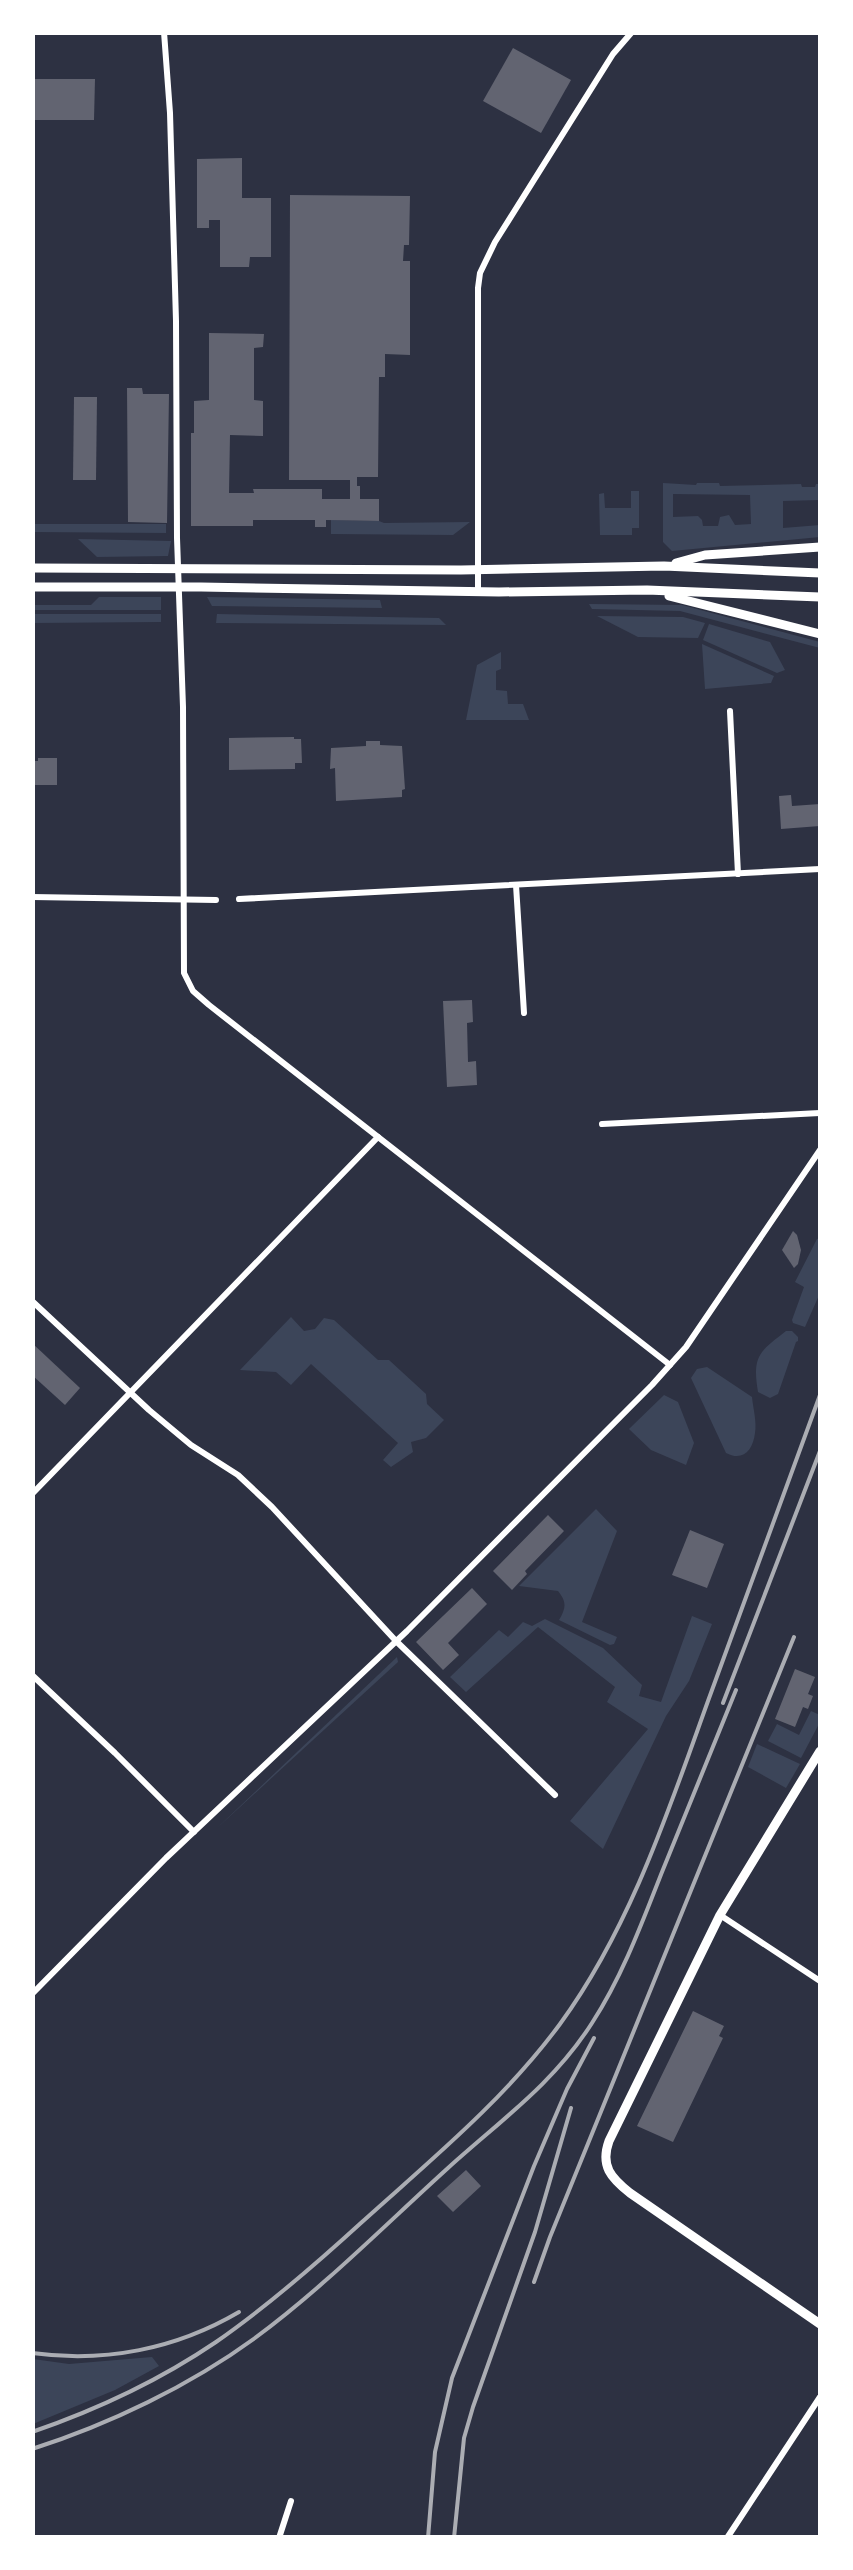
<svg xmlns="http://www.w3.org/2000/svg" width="853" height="2570" viewBox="0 0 853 2570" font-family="'Roboto Condensed',sans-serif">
<rect width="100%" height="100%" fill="#2d3142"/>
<g fill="#3c4559" fill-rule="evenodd">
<path d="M663,483L696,485L697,483H719L720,486L801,484L802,487H815L816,484H820V500L783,501V528L820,525V537L672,551L663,542ZM673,494L750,495L751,524L735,525L729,515L720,517L718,526H703L702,520L698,516L673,517Z"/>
<path d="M631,491H639V528H632V535H600L599,494L604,493L605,508H631Z"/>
<path d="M331,520L379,521L384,523L470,522L453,535L331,534Z"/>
<path d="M33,524H166V533L33,532Z"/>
<path d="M78,539L171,541L168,556L97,557Z"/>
<path d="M99,597H161V610H33V605H91Z"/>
<path d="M207,597L380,600L382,608L212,606Z"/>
<path d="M589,604L682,605L820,642V648L680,611L592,609Z"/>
<path d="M33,614H161V622L33,623Z"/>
<path d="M217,614L439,618L446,625L216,623Z"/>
<path d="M597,616L683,617L705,623L698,638L638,637Z"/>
<path d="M709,624L770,642L785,670L777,673L703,640Z"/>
<path d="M702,644L774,676L771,683L705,689Z"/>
<path d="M501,652V669L496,671V690L507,691L508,704H523L529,720H466L477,665Z"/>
<path d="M820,1238V1293L805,1327L793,1323L792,1320L804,1287L795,1282L817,1239Z"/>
<path d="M291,1317L304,1331L315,1329L324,1318L334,1320L378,1360H389L426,1394L427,1404L444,1420L426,1438L411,1442L413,1452L391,1467L383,1460L398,1443L311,1364L291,1385L276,1372L240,1370Z"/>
<path d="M786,1331H792L798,1337V1341L796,1342L778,1394L770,1398L758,1392C752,1356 759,1352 786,1331Z"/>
<path d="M707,1367L752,1397C753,1408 757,1422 755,1433C753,1450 743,1462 726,1453L691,1378L697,1369Z"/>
<path d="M664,1395L678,1402L694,1443L686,1465L651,1450L629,1429Z"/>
<path d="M596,1509L617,1531L582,1622L617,1637L614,1644L610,1645L559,1620C566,1608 567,1602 558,1591L519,1586Z"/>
<path d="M692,1616L712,1624L689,1681L666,1716L603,1849L570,1821L648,1729L607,1702L615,1687L538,1627L466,1692L450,1677L499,1630L508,1637L523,1622L532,1626L545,1619L603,1648L642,1685L639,1696L661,1702Z"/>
<path d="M397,1657L398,1662L216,1829Z"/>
<path d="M811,1711L820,1715V1722L801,1758L768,1741L777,1724L799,1735Z"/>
<path d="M757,1744L800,1764L786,1788L748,1767Z"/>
<path d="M152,2357L159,2366L115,2390L33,2424V2359L69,2364Z"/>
</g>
<g fill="#626471">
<path d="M513,48L571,80L541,133L483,101Z"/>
<path d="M32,79H95L94,120H32Z"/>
<path d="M242,158V198H271V257H250L249,267H220V220H209V228H197V159Z"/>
<path d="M290,195L410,196L409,245H404L403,261H410V355L385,354V377H379L378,477H357V486H360V499H379V521L326,520V527H315V520H253V526H191V433H194V401L209,400V333L264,334L263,347L254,348V400L263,401V436L230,435L229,493H254L253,489H322V499H350V480H289Z"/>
<path d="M127,388H142L143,394H169L167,523L128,522Z"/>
<path d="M74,397H97L96,480H73Z"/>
<path d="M294,737V739H301L302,763H295V769L229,770V738Z"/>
<path d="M366,741H380V745L402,746L405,789L402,790V797L336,801L335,768L330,769L331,748L366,746Z"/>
<path d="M38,758H57V785H32V761H38Z"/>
<path d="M791,795L792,806L820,804V826L781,829L779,796Z"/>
<path d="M472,1000L473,1022L467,1023L468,1062L476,1061L477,1085L447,1087L443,1001Z"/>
<path d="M793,1231L797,1235L801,1250L798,1264L794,1268L782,1250Z"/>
<path d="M32,1343L80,1388L65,1405L32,1375Z"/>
<path d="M548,1515L564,1531L525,1571L527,1574L512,1590L493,1571Z"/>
<path d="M690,1530L724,1544L707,1588L672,1575Z"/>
<path d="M472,1588L487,1604L448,1643L459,1655L443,1670L416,1642Z"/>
<path d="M795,1669L815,1677L808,1694L813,1696L808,1709L803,1707L795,1727L775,1719Z"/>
<path d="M693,2011L724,2026L719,2036L723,2038L673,2142L637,2126Z"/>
<path d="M466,2170L481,2186L453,2212L437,2196Z"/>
</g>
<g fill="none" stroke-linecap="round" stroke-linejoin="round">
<g stroke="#fff" stroke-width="6">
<path d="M164,32L170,113L176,321L177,538L183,707L184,973L193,991L209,1005L670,1365"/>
<path d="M478,591V288L480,273L495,242L613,54L632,32"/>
<path d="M730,711L738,874"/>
<path d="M516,885L524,1013"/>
<path d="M32,897L216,900"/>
<path d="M239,899L820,869"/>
<path d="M602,1124L820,1113"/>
<path d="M32,1301L149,1410L191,1445L238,1475L272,1507L396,1641L555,1795"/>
<path d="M32,1494L378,1137"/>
<path d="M32,1675L115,1753L194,1832"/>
<path d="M720,1915L820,1981"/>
<path d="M32,1994L166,1858L407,1631L652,1385L686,1347L820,1150"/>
<path d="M279,2538L291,2501"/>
<path d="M727,2538L820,2397"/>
</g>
<path stroke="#fff" stroke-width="9" d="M820,1751L720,1915L609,2141C600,2166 611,2178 630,2193L820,2324"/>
<g stroke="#fff" stroke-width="9">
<path d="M676,563L705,555L820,547"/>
<path d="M32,568L461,570L664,566L820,573"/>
<path d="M32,587H201L499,592L647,590L820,597"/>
<path d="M669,596L820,634"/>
</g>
<g stroke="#abadb3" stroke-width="4">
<path d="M723,1703L820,1451"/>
<path d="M534,2282L550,2237L794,1637"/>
<path d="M32,2353C105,2363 176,2349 239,2312"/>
<path d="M32,2432C96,2410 160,2380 216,2342C268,2306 316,2264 362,2222C432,2159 504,2100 560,2024C630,1928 668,1812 708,1701C745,1599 783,1497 820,1395"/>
<path d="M32,2449C110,2424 189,2386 255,2338C324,2287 385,2225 448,2168C501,2120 553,2084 592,2023C622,1977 642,1923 662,1872C687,1812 711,1751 736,1690"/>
<path d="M428,2538L435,2452L452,2378L534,2166L567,2089L594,2038"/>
<path d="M454,2538L464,2438L473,2407L535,2232L571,2108"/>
</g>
</g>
<rect width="853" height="2570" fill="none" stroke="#ffffff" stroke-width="70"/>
</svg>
